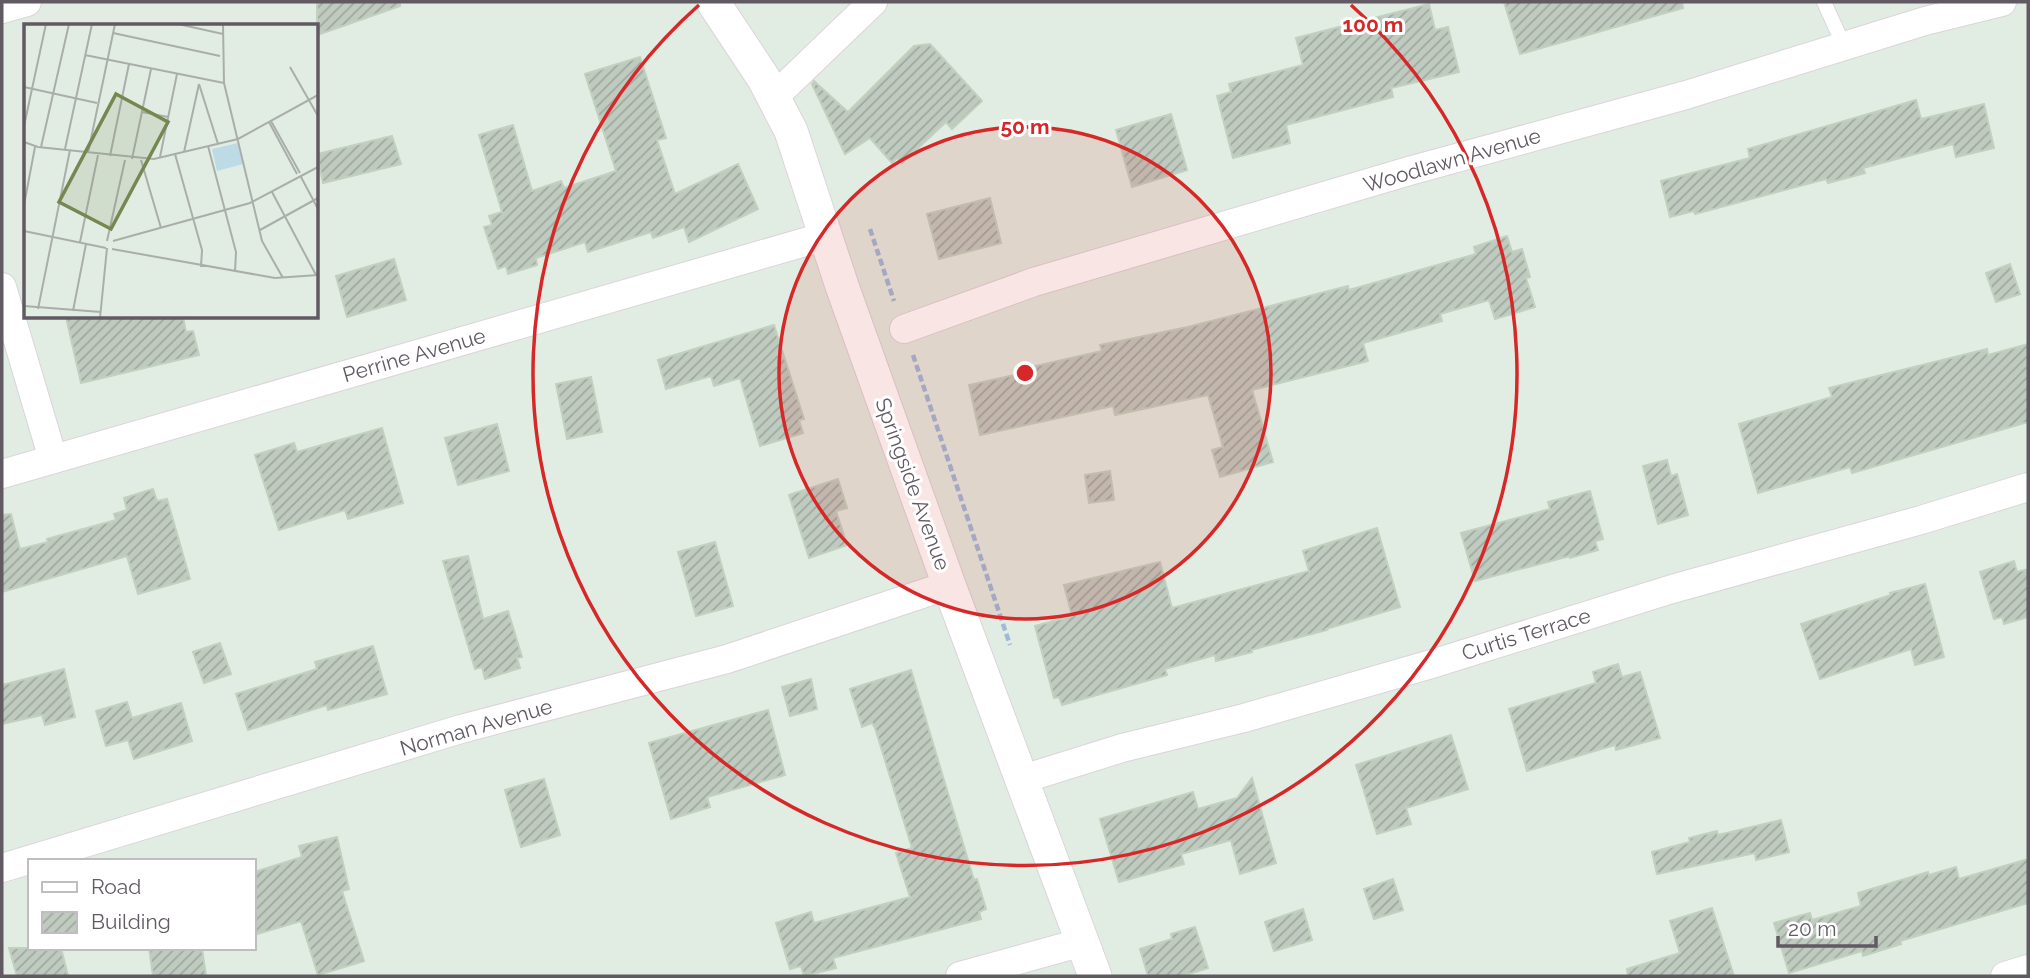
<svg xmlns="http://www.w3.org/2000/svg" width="2030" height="978" viewBox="0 0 2030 978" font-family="Raleway,sans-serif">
<defs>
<pattern id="building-hatch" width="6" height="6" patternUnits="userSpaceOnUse" patternTransform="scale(1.75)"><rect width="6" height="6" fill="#c0cbc0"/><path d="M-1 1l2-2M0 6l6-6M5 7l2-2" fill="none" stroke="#9fa8a0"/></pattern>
</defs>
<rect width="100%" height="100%" fill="#e1ede2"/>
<g fill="url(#building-hatch)" stroke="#c0d2bf" stroke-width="2">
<path d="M317,2H400V6L317,35Z"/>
<path d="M1504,2H1682L1683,8L1520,54Z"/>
<path d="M1429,4L1435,30L1448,27L1459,72L1391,88L1393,97L1286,125L1290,143L1233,158L1217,96L1231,92L1229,84L1303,65L1296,38Z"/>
<path d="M930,44L982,101L952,129L946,122L902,163L897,158L892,163L870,138L845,154L812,84L814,81L848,112L914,46Z"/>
<path d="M640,57L666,138L657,140L675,194L738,164L758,209L689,242L684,227L653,238L651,232L588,252L585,242L536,258L537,265L508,274L506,266L498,269L484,227L492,225L489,216L502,212L479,135L513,125L532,191L561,181L564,188L616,171L585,74Z"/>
<path d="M1916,100L1921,119L1984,104L1994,148L1956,157L1953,144L1863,168L1865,173L1828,183L1826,179L1695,214L1694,211L1670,217L1661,181L1750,158L1748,149Z"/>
<path d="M1171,114L1187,170L1132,187L1116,130Z"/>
<path d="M392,136L401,164L323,183L317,154Z"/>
<path d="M990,198L1001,243L939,259L927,214Z"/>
<path d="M1507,236L1512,252L1522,249L1530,277L1526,278L1535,307L1495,319L1489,300L1440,314L1442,321L1363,343L1368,361L1252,390L1273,462L1220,477L1212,450L1223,447L1208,395L1115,415L1113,406L980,435L969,385L1028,372L1027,368L1102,351L1100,345L1188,327L1348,286L1349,290L1402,275L1476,254L1474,247Z"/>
<path d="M394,259L406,300L347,317L336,276Z"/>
<path d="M2010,264L2020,294L1996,302L1986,273Z"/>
<path d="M66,317H183L186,332L193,331L199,355L81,383Z"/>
<path d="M774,325L804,419L799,420L803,433L760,446L740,378L714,386L711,376L666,389L658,360Z"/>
<path d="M2028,344V422L1852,473L1850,467L1758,493L1739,424L1832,397L1829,388L1987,349L1988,355Z"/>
<path d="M591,377L602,432L567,439L556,384Z"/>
<path d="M497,424L509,471L458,485L445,438Z"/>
<path d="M382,428L403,503L348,519L345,510L279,530L255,455L294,443L297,452Z"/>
<path d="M1667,460L1671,476L1677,474L1688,515L1658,524L1643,466Z"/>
<path d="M1110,471L1114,500L1089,503L1085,475Z"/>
<path d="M838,479L847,508L836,511L847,545L809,558L789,495Z"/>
<path d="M153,489L157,501L167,499L190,579L138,594L127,556L2,592V515L11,514L20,549L48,542L47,539L116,520L114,514L127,510L124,498Z"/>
<path d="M1590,491L1603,539L1595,541L1598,550L1570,558V556L1475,581L1461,533L1550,509L1548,502Z"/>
<path d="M1377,528L1400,607L1326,629L1327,630L1251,650L1252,652L1216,661L1215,655L1165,669L1167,675L1062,705L1059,697L1054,698L1035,626L1072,616L1064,585L1160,562L1172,608L1309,571L1303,551Z"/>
<path d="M715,542L733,606L696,616L678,552Z"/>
<path d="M468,556L483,619L508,611L522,657L517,658L520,668L485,679L482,667L475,669L443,561Z"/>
<path d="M2014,561L2017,572L2028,569V617L2004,624L2002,617L1994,619L1980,572Z"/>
<path d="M1925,584L1944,657L1915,665L1911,649L1820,679L1801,624L1891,595L1890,593Z"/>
<path d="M220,643L231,674L204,683L193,652Z"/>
<path d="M373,646L387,694L328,710L327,705L248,730L236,694L317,669L315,662Z"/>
<path d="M1618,664L1622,677L1640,672L1660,738L1616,750L1615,745L1527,771L1509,709L1596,683L1593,672Z"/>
<path d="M64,669L75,717L45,725L42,715L2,724V685Z"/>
<path d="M911,670L974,880L977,879L986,909L979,912L981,919L833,958L836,968L804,976L801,966L790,969L776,923L811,912L814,923L910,897L896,853L912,848L875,728L872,723L862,727L850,689Z"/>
<path d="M811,679L817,709L790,716L782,687Z"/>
<path d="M127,702L132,718L181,703L192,741L134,759L128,740L106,746L96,711Z"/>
<path d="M768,710L785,775L707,797L710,807L671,819L649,743Z"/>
<path d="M1451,735L1468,789L1406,808L1411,824L1377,834L1356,765Z"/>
<path d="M1252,778L1276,863L1240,874L1231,840L1181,854L1184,864L1119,882L1100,819L1193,792L1198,809L1237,798Z"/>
<path d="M544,779L560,835L521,847L505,790Z"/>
<path d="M1781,820L1789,852L1756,860L1755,853L1657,874L1652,852L1690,842L1689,838L1717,831L1718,835Z"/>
<path d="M337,837L349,889L342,891L364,961L318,975L301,921L254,935V872L302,857L299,846Z"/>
<path d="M2028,859V903L1900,941L1901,944L1863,956L1862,951L1789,973L1774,923L1810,913L1812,920L1861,906L1858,893L1928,872L1929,875L1956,867L1959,879Z"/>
<path d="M1393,879L1403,910L1374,919L1364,889Z"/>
<path d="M1712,908L1734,976H1628L1627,969L1680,953L1670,921Z"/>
<path d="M1303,909L1312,940L1274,951L1265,922Z"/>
<path d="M1195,927L1208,968L1182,976H1148L1140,949L1172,939L1171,934Z"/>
<path d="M9,948H61L68,976H17Z"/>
<path d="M149,948H202L206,976H153Z"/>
</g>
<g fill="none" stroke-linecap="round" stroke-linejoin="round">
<g stroke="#dbd4db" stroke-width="16">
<path id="service" d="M1824,2L1844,46"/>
</g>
<g stroke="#dbd4db" stroke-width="30">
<g id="minor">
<path d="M2,9L27,2"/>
<path d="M774,97L873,2"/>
<path d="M2,287L53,459"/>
<path d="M904,329L1034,282L1409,171L1686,95L1925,21L2002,2"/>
<path d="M2,474L826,236"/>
<path d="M1023,779L1122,748L1244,718L1435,663L1672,589L1921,520L2028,487"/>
<path d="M2,868L461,729L727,659L949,585"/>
<path d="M960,976L1083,942"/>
<path d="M2005,976L2028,969"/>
</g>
</g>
<g stroke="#dbd4db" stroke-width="35">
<path id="tertiary" d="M713,2L764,79L791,131L842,286L949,585L1095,976"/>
</g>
<g stroke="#9fbad8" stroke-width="4.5" stroke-dasharray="7 3.5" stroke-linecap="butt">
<path d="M870,229L894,301"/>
<path d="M913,355L1010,645"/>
</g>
<use href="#service" stroke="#fff" stroke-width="14"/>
<use href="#minor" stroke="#fff" stroke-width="28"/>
<use href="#tertiary" stroke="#fff" stroke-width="33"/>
</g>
<circle cx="1025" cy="373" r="246" fill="#d62828" fill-opacity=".12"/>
<g fill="none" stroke="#d62828" stroke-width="3.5">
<circle cx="1025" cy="373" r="246"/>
<path d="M1351 5A492 492 0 1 1 699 5"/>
</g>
<g text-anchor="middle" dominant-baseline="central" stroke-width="6" stroke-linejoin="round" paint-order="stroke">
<g font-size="21" fill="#615a63" stroke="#fff">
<text transform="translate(1452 160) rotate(-16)">Woodlawn Avenue</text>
<text transform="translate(414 355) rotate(-16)">Perrine Avenue</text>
<text transform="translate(913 484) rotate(70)">Springside Avenue</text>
<text transform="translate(1526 634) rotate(-17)">Curtis Terrace</text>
<text transform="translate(476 727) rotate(-16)">Norman Avenue</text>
</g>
</g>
<g transform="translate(24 24)">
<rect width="294" height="294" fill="#e1ede2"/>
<path d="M214,119L219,140L193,147L188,125Z" fill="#bcdbe6"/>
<path fill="none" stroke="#aaaeab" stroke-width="2" d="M154,0L199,10M199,0L200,59L238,217L259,254M89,9L196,32M61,31L200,59M266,43L294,92M175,60L194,120M0,63L73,79M118,88L144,93M247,97L276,149M245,98L273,150M0,102L22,0M0,118L14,123L130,135L214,115L294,71M184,122L212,228L211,248M17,123L45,0M41,125L68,0M160,128L175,60M64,129L91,0M151,130L178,226L177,243M86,132L105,40M136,133L153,50M108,135L127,45M117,136L137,204M277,153L294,185M248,168L292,251M0,181L11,123M236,206L294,174M0,207L82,224M83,217L101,136M89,217L226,179L294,143M56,218L74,131M88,225L251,254L294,251M0,282L77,288M14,285L46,126M49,287L62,220M76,294L83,224"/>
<path fill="#768751" fill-opacity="0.15" stroke="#768751" stroke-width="3.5" d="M92,70L144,98L87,205L35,178Z"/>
<rect width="294" height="294" fill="none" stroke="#615a63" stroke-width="3.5"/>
</g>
<circle cx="1025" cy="373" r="10" fill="#d62828" stroke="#fff" stroke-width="3.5"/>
<g font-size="21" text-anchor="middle" font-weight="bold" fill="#d62828" stroke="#fff" stroke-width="6" stroke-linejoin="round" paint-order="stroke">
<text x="1373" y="32">100 m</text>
<text x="1025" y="134">50 m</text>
</g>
<rect width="2030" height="978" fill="none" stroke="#615a63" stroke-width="7"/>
<rect x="28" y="859" width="228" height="91" fill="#ffffff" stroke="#c0bdc1" stroke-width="2"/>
<rect x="42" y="882" width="35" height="10" fill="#ffffff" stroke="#c0bdc1" stroke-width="2"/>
<text x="91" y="894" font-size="21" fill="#615a63">Road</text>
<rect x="42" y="912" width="35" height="21" fill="url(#building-hatch)" stroke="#c0bdc1" stroke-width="2"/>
<text x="91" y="929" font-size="21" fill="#615a63">Building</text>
<path d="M1778 936v10h98v-10" fill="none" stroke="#615a63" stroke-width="3.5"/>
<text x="1788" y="936" font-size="21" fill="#615a63" stroke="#ffffff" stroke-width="5" paint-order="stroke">20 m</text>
</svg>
